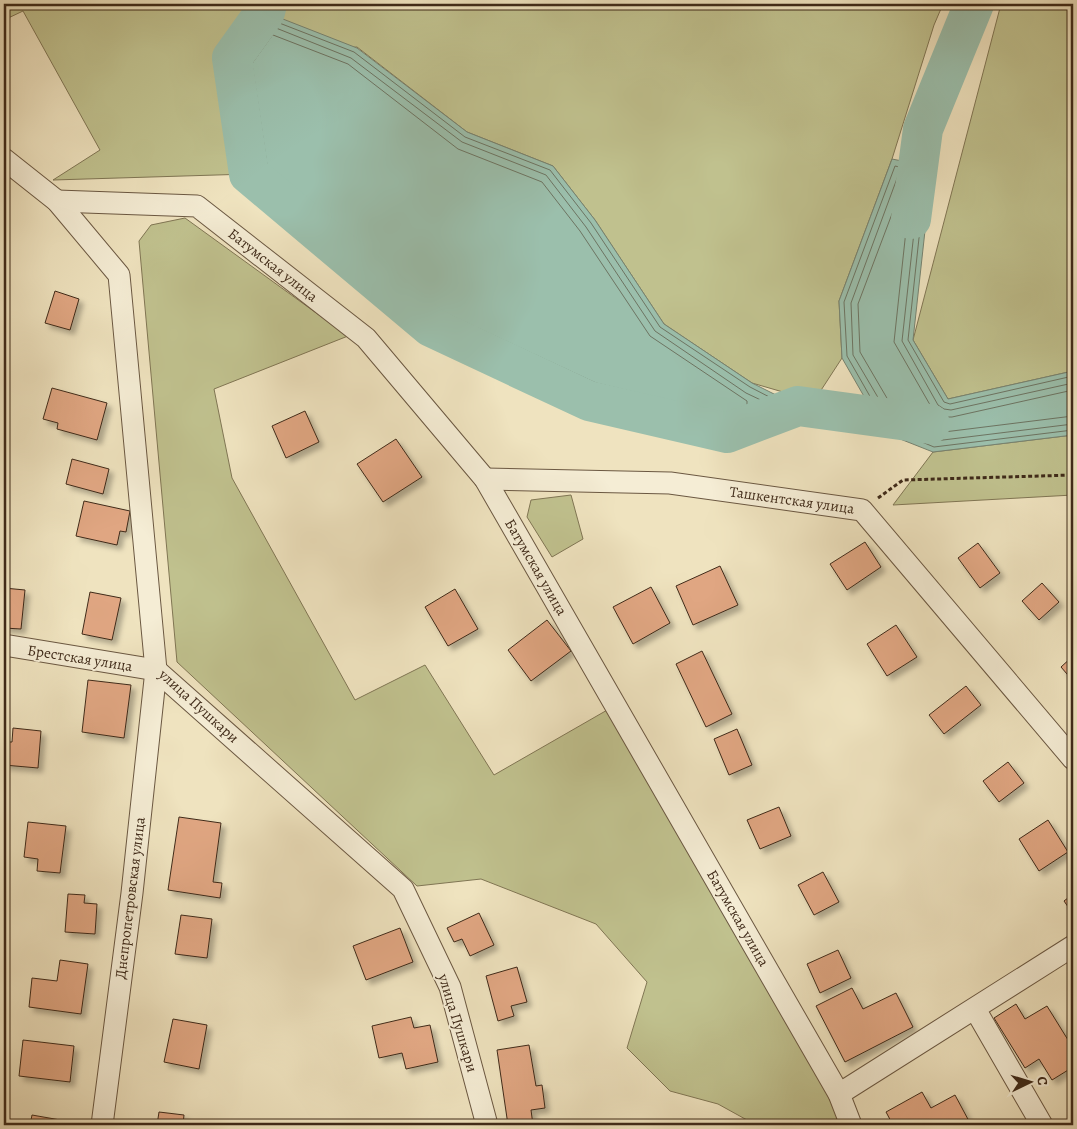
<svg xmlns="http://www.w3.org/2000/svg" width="1077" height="1129" viewBox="0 0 1077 1129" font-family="Alegreya,serif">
<defs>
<filter id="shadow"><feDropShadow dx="4.5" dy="4.5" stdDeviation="2.5" flood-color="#0004"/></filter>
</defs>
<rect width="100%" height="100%" fill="#efe3bf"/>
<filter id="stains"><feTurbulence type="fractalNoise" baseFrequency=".004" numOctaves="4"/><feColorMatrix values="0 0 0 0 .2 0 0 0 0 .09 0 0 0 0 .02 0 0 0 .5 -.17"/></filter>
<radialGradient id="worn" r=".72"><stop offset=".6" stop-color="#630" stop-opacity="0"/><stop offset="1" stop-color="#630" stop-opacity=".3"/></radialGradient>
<g fill="#c0c18e" stroke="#807654">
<path d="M4,4H943L934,25L892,159L839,301L842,358L814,401L752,383L664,324L595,220L553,166L467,132L357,47L232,58L249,174L53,180L100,150L23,11L4,20Z"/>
<path d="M1001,4H1073V371L948,399L913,340Z"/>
<path d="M185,218L348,336L214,389L232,478L355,700L425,665L494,775L609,709L830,1096L841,1125H756L718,1104L670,1091L627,1048L647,982L596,924L481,879L417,886L177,662L139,241L151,225Z"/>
<path d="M1073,435V495L893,505L933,452Z"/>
<path d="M571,495L583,539L552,557L527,517L531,500Z"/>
</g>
<g fill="#9bbfac" stroke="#768371">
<path d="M265,12L357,48L467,132L553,166L595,220L664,324L752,383L798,406L727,433L589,401L431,327L249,174L232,58Z"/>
<path d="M892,159L932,167L913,340L948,399L1073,371V435L933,452L885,433L842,358L839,301Z"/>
</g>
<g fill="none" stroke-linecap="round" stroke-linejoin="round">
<g stroke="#6d7462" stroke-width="1">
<path d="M269,19L354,52L465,137L550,170L591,223L660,327L750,387L781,403V407L726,428L591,396L433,323L254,172L237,60L266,20Z"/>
<path d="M271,26L351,58L462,142L546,175L586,227L655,331L746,393L765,402L766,406L726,422L593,390L437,318L260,169L244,62Z"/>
<path d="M273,35L348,64L458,149L542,182L580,231L650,336L747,401V405L725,414L596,383L441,311L267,165L252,64Z"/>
<path d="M1073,376L950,404L944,402L908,340L926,173L895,166L844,302L847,356L888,428L934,447L1073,430"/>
<path d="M1073,383L951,410L944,409L938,405L902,341L920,178L918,176L899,173L851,303L853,355L893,423L935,441L1073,424"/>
<path d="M1073,390L952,417H943L933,410L894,342L911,184L904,182L858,304L860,352L898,417L936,433L1073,416"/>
</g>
<g stroke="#9bbfac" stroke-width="40">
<path d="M267,4L265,12L232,58L249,174L431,327L589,401L727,433L798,406L930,424"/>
<path d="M911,219L923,129L974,4"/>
</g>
</g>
<g fill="#e0a682" stroke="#3f2a19" filter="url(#shadow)">
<path d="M55,291L79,299L70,330L45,323Z"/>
<path d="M52,388L107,403L97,440L57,429L58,423L43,419Z"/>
<path d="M305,411L319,442L286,458L272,426Z"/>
<path d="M396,439L422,477L383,502L357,464Z"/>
<path d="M72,459L109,469L103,494L66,484Z"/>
<path d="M84,501L130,511L126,532L120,531L117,545L76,536Z"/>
<path d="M865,542L881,567L847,590L830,564Z"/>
<path d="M978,543L1000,573L980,588L958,558Z"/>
<path d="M720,566L738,605L693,625L676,586Z"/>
<path d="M1042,583L1059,602L1039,620L1022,601Z"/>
<path d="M651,587L670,623L633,644L613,607Z"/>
<path d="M4,588L25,590L21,629L4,628Z"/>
<path d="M455,589L478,629L448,646L425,607Z"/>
<path d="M90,592L121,598L112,640L82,634Z"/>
<path d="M547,620L571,651L531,681L508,650Z"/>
<path d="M896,625L917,657L887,676L867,644Z"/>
<path d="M702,651L732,714L706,727L676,664Z"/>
<path d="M1073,656V681L1061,667Z"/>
<path d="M88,680L131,685L124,738L82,732Z"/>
<path d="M966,686L981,705L944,734L929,715Z"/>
<path d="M13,728L41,731L38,768L4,765V742H12Z"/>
<path d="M737,729L752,765L729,775L714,739Z"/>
<path d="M1008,762L1024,783L999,802L983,781Z"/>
<path d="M779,807L791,836L760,849L747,820Z"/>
<path d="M179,817L221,823L213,882L222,883L220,898L168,890Z"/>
<path d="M1048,820L1068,852L1039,871L1019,839Z"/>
<path d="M28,822L66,826L60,873L37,871L38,859L24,857Z"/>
<path d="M823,872L839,902L814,915L798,885Z"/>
<path d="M68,894L85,895L84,903L97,904L95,934L65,932Z"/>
<path d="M1073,894V914L1064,901Z"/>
<path d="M479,913L494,945L470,956L462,939L454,942L447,928Z"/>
<path d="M181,915L212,919L207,958L175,954Z"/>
<path d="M400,928L413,962L366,980L353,946Z"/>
<path d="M838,950L851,978L820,993L807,964Z"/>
<path d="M60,960L88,964L81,1014L29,1007L32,978L57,981Z"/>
<path d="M517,967L527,1002L511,1006L514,1016L498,1021L486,976Z"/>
<path d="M852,988L863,1009L896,993L913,1027L845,1062L816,1006Z"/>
<path d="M1016,1004L1025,1019L1047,1006L1073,1048V1067L1052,1080L1039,1059L1025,1068L994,1018Z"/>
<path d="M411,1017L414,1028L430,1025L438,1062L406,1069L402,1053L379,1058L372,1026Z"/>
<path d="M173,1019L207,1025L199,1069L164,1062Z"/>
<path d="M23,1040L74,1046L70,1082L19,1076Z"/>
<path d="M529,1045L536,1086L542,1085L545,1108L531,1110L533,1125H508L497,1050Z"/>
<path d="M922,1092L931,1108L955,1095L970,1123L967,1125H893L886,1112Z"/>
<path d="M159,1112L184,1115L183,1125H157Z"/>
<path d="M32,1115L66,1121L65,1125H30Z"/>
<path d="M451,1120L452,1125H419V1123Z"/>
</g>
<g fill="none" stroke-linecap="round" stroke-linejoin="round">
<g stroke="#6b5842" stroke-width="23">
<g id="minor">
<path d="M4,159L57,201L119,275L156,670L132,893L102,1125"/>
<path d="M57,201L197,206L366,338L485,479L839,1094L851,1125"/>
<path d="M485,479L670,483L862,510L1073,759"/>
<path d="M4,645L156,670"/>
<path d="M156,670L403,889L450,987L487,1125"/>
<path d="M975,1009L1042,1125"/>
<path d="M839,1094L1073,946"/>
</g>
</g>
<path stroke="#3f2a19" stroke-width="3" stroke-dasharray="4 2.5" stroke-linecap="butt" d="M878,498L903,480L1073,475"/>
<use href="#minor" stroke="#f5edd5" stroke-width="21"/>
</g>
<g text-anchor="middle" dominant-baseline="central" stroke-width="4" stroke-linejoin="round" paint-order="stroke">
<g font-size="15" fill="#3f2a19" stroke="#f5edd5">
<text transform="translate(273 265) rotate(38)">Батумская улица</text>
<text transform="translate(792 500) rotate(8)">Ташкентская улица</text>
<text transform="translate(536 567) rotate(60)">Батумская улица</text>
<text transform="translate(80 658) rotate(9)">Брестская улица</text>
<text transform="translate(199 706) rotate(42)">улица Пушкари</text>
<text transform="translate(130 898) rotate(-83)">Днепропетровская улица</text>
<text transform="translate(738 918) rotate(60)">Батумская улица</text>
<text transform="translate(458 1023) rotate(73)">улица Пушкари</text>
</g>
</g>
<rect width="1077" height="1129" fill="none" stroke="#efe3bf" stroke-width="20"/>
<rect x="5" y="5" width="1067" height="1119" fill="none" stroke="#3f2a19" stroke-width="2.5"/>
<rect x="10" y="10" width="1057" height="1109" fill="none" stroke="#3f2a19"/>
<g transform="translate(1030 1082) rotate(85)" stroke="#f5edd5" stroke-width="4" paint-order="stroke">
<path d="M0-4L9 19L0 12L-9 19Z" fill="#3f2a19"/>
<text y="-8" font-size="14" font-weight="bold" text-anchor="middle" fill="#3f2a19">С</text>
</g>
<rect width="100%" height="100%" filter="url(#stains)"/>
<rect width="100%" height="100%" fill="url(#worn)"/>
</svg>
